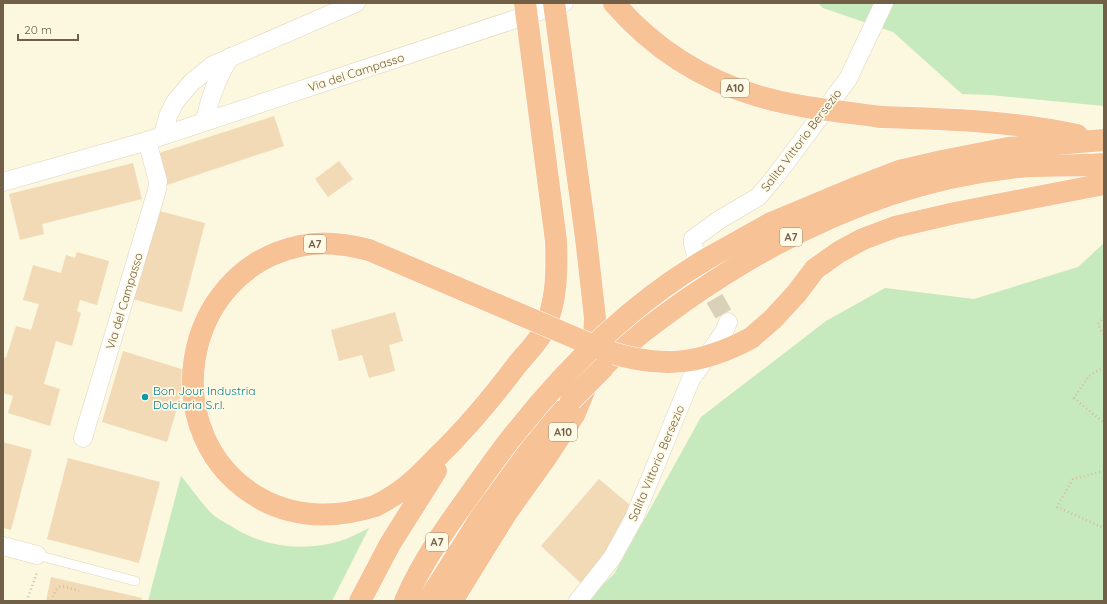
<svg xmlns="http://www.w3.org/2000/svg" width="1107" height="604" viewBox="0 0 1107 604" font-family="Quicksand,sans-serif">
<rect width="100%" height="100%" fill="#fcf7df"/>
<g fill="#c7e9be">
<path d="M818,3H1104V106L990,95L962,94L893,32L823,8Z"/>
<path d="M1104,243V601H586L614,574L701,417L826,321L885,288L974,299L1078,267Z"/>
<path d="M181,476C191,488 200,501 210,512C216,518 224,522 231,526C262,547 304,552 340,541C350,538 359,533 369,528L332,601H148Z"/>
</g>
<g fill="#f2dab7">
<path d="M274,116L284,146L167,185L156,154Z"/>
<path d="M339,161L353,179L328,197L315,179Z"/>
<path d="M133,163L142,199L42,224L44,234L20,240L9,194Z"/>
<path d="M156,210L205,223L182,312L132,299Z"/>
<path d="M77,252L109,261L97,305L80,300L77,311L81,313L72,346L56,341L44,384L60,389L50,426L8,413L13,396L3,393V357L6,358L16,326L31,330L39,304L23,300L33,265L61,273L66,255L75,258Z"/>
<path d="M395,312L403,341L389,345L395,371L369,378L362,355L339,361L331,330Z"/>
<path d="M123,351L188,371L167,442L102,422Z"/>
<path d="M3,442L32,450L11,530L3,528Z"/>
<path d="M68,458L160,482L139,563L47,539Z"/>
<path d="M599,479L630,505L627,518L585,587L541,546Z"/>
<path d="M51,577L142,598L141,601H46Z"/>
</g>
<g fill="none" stroke-linecap="round" stroke-linejoin="round">
<path stroke="#dad1b9" stroke-width="18" stroke-dasharray="18 9" stroke-linecap="butt" d="M701,275L728,322"/>
<g stroke="#e0d4bb" stroke-width="10">
<path id="service" d="M37,555L135,581"/>
</g>
<g stroke="#e0d4bb" stroke-width="19">
<g id="minor">
<path d="M205,121C210,96 217,79 230,57"/>
<path d="M163,135L168,116L175,102L192,82L213,65L356,3"/>
<path d="M3,182L147,141L564,3"/>
<path d="M701,275L693,244V239L719,220L758,197L775,177L848,79L884,3"/>
<path d="M83,438L157,190L158,181L147,141"/>
<path d="M3,546L37,555"/>
<path d="M578,601L612,558L634,518L691,379L724,332L728,322"/>
</g>
</g>
<g stroke="#fff" stroke-width="23">
<g id="motorway">
<path d="M881,117C947,119 1013,121 1077,135"/>
<path d="M710,257L769,224L860,186L899,171L942,161L1008,148L1104,140"/>
<path d="M751,338L772,320L796,294L815,269L839,252L863,239L895,227L955,213L1104,184"/>
<path d="M604,366C629,341 658,320 686,300C782,233 893,181 1010,168C1041,164 1073,167 1104,164"/>
<path d="M375,506C402,493 417,478 437,457C466,429 492,398 516,366C524,356 539,341 544,330C557,302 557,271 556,241"/>
<path d="M360,601L390,544L436,471"/>
<path d="M405,601C423,559 450,522 476,486"/>
<path d="M428,601L481,517L533,446L562,411"/>
<path d="M452,601L507,512L547,456L574,415L592,372L595,318L586,238"/>
</g>
</g>
<g stroke="#d6bd9a" stroke-width="2.5" stroke-dasharray="1 3" stroke-linecap="butt">
<path d="M1104,317L1098,324L1104,336"/>
<path d="M1104,367L1089,376L1074,398L1104,423"/>
<path d="M1104,471L1073,479L1057,507L1104,528"/>
<path d="M27,601L37,572"/>
<path d="M52,601C57,581 62,586 79,591"/>
</g>
<use href="#service" stroke="#fff" stroke-width="9"/>
<use href="#minor" stroke="#fff" stroke-width="18"/>
<use href="#motorway" stroke="#f7c295" stroke-width="22"/>
<g stroke="#fff" stroke-width="23" stroke-linecap="butt">
<g id="motorway-bridge">
<path d="M525,3L556,241"/>
<path d="M554,3L586,238"/>
<path d="M614,3C652,47 701,79 758,96C798,108 840,111 881,117"/>
<path d="M571,400L602,369"/>
<path d="M476,486C489,468 502,449 516,432C570,364 634,301 710,257"/>
<path d="M375,506C337,518 298,519 261,499C153,439 179,271 300,246C323,241 346,244 369,250L606,351C660,369 701,365 751,338"/>
</g>
</g>
<use href="#motorway-bridge" stroke="#f7c295" stroke-width="22"/>
</g>
<circle fill="#0f9aa8" stroke="#fffae5" stroke-width="1.5" cx="145" cy="397" r="4"/>
<g text-anchor="middle" dominant-baseline="central" stroke-width="3.5" stroke-linejoin="round" paint-order="stroke">
<g fill="#fffae5" stroke="#9c8e76" stroke-width="1">
<rect x="721" y="79" width="28" height="18" rx="3"/>
<rect x="780" y="228" width="22" height="18" rx="3"/>
<rect x="304" y="235" width="22" height="18" rx="3"/>
<rect x="549" y="423" width="28" height="18" rx="3"/>
<rect x="426" y="533" width="22" height="18" rx="3"/>
</g>
<g font-size="11" font-weight="bold" fill="#725f47">
<text x="735" y="88">A10</text>
<text x="791" y="237">A7</text>
<text x="315" y="244">A7</text>
<text x="563" y="432">A10</text>
<text x="437" y="542">A7</text>
</g>
<g font-size="12" fill="#725f47" stroke="#fffae5">
<text transform="translate(356 72) rotate(-18)">Via del Campasso</text>
<text transform="translate(801 140) rotate(-53)">Salita Vittorio Bersezio</text>
<text transform="translate(124 301) rotate(-73)">Via del Campasso</text>
<text transform="translate(656 463) rotate(-67)">Salita Vittorio Bersezio</text>
</g>
<g font-size="12" fill="#0d838f" stroke="#fffae5" text-anchor="start">
<text x="153" y="390">Bon Jour Industria<tspan x="153" dy="14">Dolciaria S.r.l.</tspan></text>
</g>
</g>
<rect width="1107" height="604" fill="none" stroke="#725f47" stroke-width="8"/>
<path d="M18 34v6h60v-6" fill="none" stroke="#725f47" stroke-width="2"/>
<text x="24" y="34" font-size="12" fill="#725f47" stroke="#fffae5" stroke-width="3" paint-order="stroke">20 m</text>
</svg>
